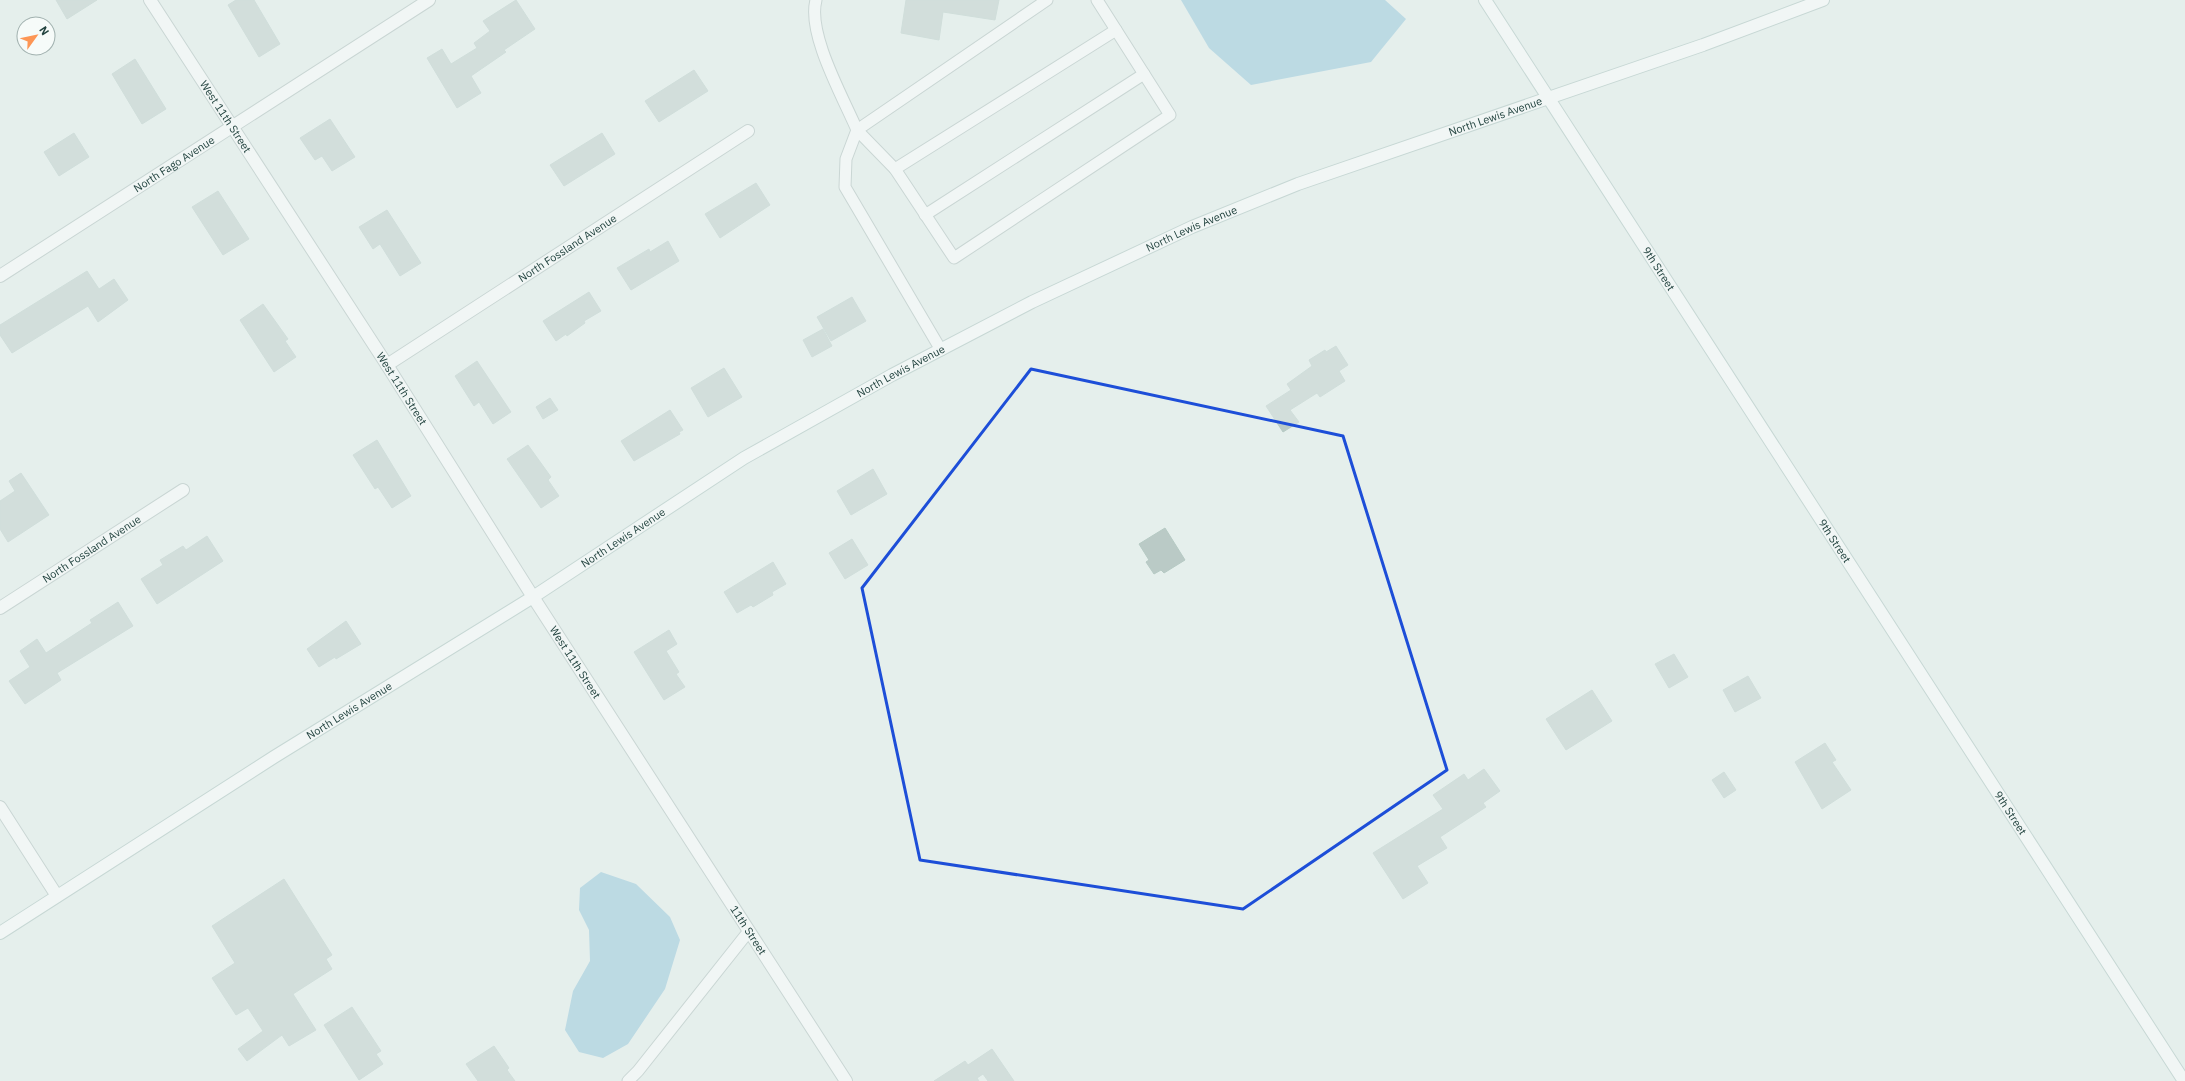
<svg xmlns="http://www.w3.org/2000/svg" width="2185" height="1081" viewBox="0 0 2185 1081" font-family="'IBM Plex Sans',sans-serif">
<rect width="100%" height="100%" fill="#e5efec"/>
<g fill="#89c1d8">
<path d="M1181,0H1385L1406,19L1371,62L1251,85L1209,48Z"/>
<path d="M601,872L636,884L670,917L680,940L665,989L628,1044L603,1058L579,1052L565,1030L573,991L590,961L589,930L579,910L580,888Z"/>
</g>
<g fill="#bacac6" stroke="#b6cac4">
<path d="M56,0H97L67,19Z"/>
<path d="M236,0H254L280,44L259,57L228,5Z"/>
<path d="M516,0L535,29L504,50L506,52L471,76L481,93L457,108L427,58L442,49L451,64L477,48L474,43L490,31L483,21Z"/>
<path d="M906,0H999L995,20L943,12L939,40L901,33Z"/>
<path d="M135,59L166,109L142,124L112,74Z"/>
<path d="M694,70L708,91L659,122L645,101Z"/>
<path d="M330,119L355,157L332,171L322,156L315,160L300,138Z"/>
<path d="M74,133L89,157L59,176L44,152Z"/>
<path d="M602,133L615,154L564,186L550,165Z"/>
<path d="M756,183L770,205L720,238L705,214Z"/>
<path d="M218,191L249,239L223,255L192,207Z"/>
<path d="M387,210L421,263L400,276L380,244L373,249L359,227Z"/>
<path d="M668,241L679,261L631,290L617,268L649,249L650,252Z"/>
<path d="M87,271L99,289L114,279L128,300L98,322L88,306L12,353L0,335V325Z"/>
<path d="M589,292L601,311L584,321L585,323L567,336L566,334L556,341L543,321Z"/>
<path d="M852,297L866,321L831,341L817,317Z"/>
<path d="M263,304L288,339L285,341L296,357L274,372L240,320Z"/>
<path d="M823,329L832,346L812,357L803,340Z"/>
<path d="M1336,346L1348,365L1339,371L1345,381L1320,397L1317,393L1290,410L1299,422L1283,432L1266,406L1291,390L1287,384L1312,366L1309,360L1325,350L1326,352Z"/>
<path d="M477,361L511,412L493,424L479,402L474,406L455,376Z"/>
<path d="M724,368L742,397L708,417L691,388Z"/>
<path d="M550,398L558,410L543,419L536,407Z"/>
<path d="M670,410L683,430L679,432L680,434L634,461L621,441Z"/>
<path d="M377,440L411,496L392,508L378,487L375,489L353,455Z"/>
<path d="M528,445L551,477L548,480L559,496L541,508L507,459Z"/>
<path d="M873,469L887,494L851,515L837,491Z"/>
<path d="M21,473L49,515L8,542L0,529V501L15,491L9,481Z"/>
<path d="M1165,528L1185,560L1164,573L1161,570L1154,574L1146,562L1149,560L1139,544Z"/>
<path d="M207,536L223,561L157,604L141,579L163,565L160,560L183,546L186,550Z"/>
<path d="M852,539L868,565L845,579L829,553Z"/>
<path d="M773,562L786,584L772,592L773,595L753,607L751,605L737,613L724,592Z"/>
<path d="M118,602L133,626L57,673L61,680L25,704L9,681L30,667L20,651L37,639L46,653L92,623L90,620Z"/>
<path d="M346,621L361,644L336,659L335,657L319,667L307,649Z"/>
<path d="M669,630L677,644L666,651L679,672L676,674L685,687L664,700L634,652Z"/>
<path d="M1674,654L1688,677L1669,688L1655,664Z"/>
<path d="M1748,676L1761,698L1735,712L1723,690Z"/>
<path d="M1592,690L1612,721L1566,750L1546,719Z"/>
<path d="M1825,743L1836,760L1832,762L1851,790L1822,809L1795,762Z"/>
<path d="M1484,769L1500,791L1483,803L1486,807L1440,837L1447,848L1417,866L1428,883L1403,899L1373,853L1443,809L1433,795L1464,774L1468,780Z"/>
<path d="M1724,772L1736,790L1724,798L1712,780Z"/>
<path d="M284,879L332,955L326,959L332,969L293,994L316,1030L289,1046L282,1035L247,1061L238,1049L263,1031L248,1008L236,1015L212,978L235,963L212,926Z"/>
<path d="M352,1007L381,1051L376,1054L383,1064L359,1080L324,1025Z"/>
<path d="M494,1046L509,1068L507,1070L515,1081H478L466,1064Z"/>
<path d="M992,1049L1014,1081H988L983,1074L977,1078L979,1081H934L965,1061L968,1065Z"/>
</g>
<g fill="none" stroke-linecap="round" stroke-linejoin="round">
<g stroke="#a7b8b5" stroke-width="13">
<g id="lane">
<path d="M816,0C807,34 843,97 857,130L846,159L845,187L941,350"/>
<path d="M1047,0L857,130L895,169L954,258L1170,115L1097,0"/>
<path d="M895,169L1116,30"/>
<path d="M925,215L1144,74"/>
<path d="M628,1081L638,1071L749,931"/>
</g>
</g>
<g stroke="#a7b8b5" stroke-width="14">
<g id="street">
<path id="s1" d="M150,0L387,365L533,597L846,1081"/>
<path id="s2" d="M0,276L429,0"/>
<path id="s3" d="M387,365L748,131"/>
<path id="s4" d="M0,608L183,490"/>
<path d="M0,807L57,896"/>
</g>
</g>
<g stroke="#a2bcb7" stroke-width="14">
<g id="secondary">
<path id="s5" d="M1485,0L2184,1081"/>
<path id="s6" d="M0,933L274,757L533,597L744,458L892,375L1032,302L1192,227L1298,184L1703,45L1823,0"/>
</g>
</g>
<use href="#lane" stroke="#fff" stroke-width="11"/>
<use href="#street" stroke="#fff" stroke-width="12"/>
<use href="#secondary" stroke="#fff" stroke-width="12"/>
</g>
<path d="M0 0H2185V1081H0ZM1031,369L1343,436L1447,770L1243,909L920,860L862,588Z" fill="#e5efec" fill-opacity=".55" fill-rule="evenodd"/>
<path fill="none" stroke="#1d4ed8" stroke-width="3" stroke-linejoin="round" d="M1031,369L1343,436L1447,770L1243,909L920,860L862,588Z"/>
<g text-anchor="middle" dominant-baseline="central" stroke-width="4" stroke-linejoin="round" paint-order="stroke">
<g font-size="11" fill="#22433f" stroke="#f6fbf9">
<text stroke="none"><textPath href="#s6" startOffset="1710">North Lewis Avenue</textPath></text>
<text stroke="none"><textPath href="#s1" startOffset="139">West 11th Street</textPath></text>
<text stroke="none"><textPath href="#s2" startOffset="207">North Fago Avenue</textPath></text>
<text stroke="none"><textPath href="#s6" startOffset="1386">North Lewis Avenue</textPath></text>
<text stroke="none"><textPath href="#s3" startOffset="215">North Fossland Avenue</textPath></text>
<text stroke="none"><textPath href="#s5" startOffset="320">9th Street</textPath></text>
<text stroke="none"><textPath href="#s6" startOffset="1062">North Lewis Avenue</textPath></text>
<text stroke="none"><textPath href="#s1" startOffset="463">West 11th Street</textPath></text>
<text stroke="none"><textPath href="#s6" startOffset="738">North Lewis Avenue</textPath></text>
<text stroke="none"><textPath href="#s5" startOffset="644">9th Street</textPath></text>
<text stroke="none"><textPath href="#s4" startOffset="109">North Fossland Avenue</textPath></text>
<text stroke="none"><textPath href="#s1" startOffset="787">West 11th Street</textPath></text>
<text stroke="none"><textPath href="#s6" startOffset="414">North Lewis Avenue</textPath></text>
<text stroke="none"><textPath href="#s5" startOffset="968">9th Street</textPath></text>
<text stroke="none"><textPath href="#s1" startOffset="1106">11th Street</textPath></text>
</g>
</g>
<g transform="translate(36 36) rotate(57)"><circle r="19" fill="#f6fbf9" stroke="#a1b1af"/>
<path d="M0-3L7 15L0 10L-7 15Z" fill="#fd9655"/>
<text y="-6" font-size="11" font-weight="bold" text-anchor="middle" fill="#22433f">N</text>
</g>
</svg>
